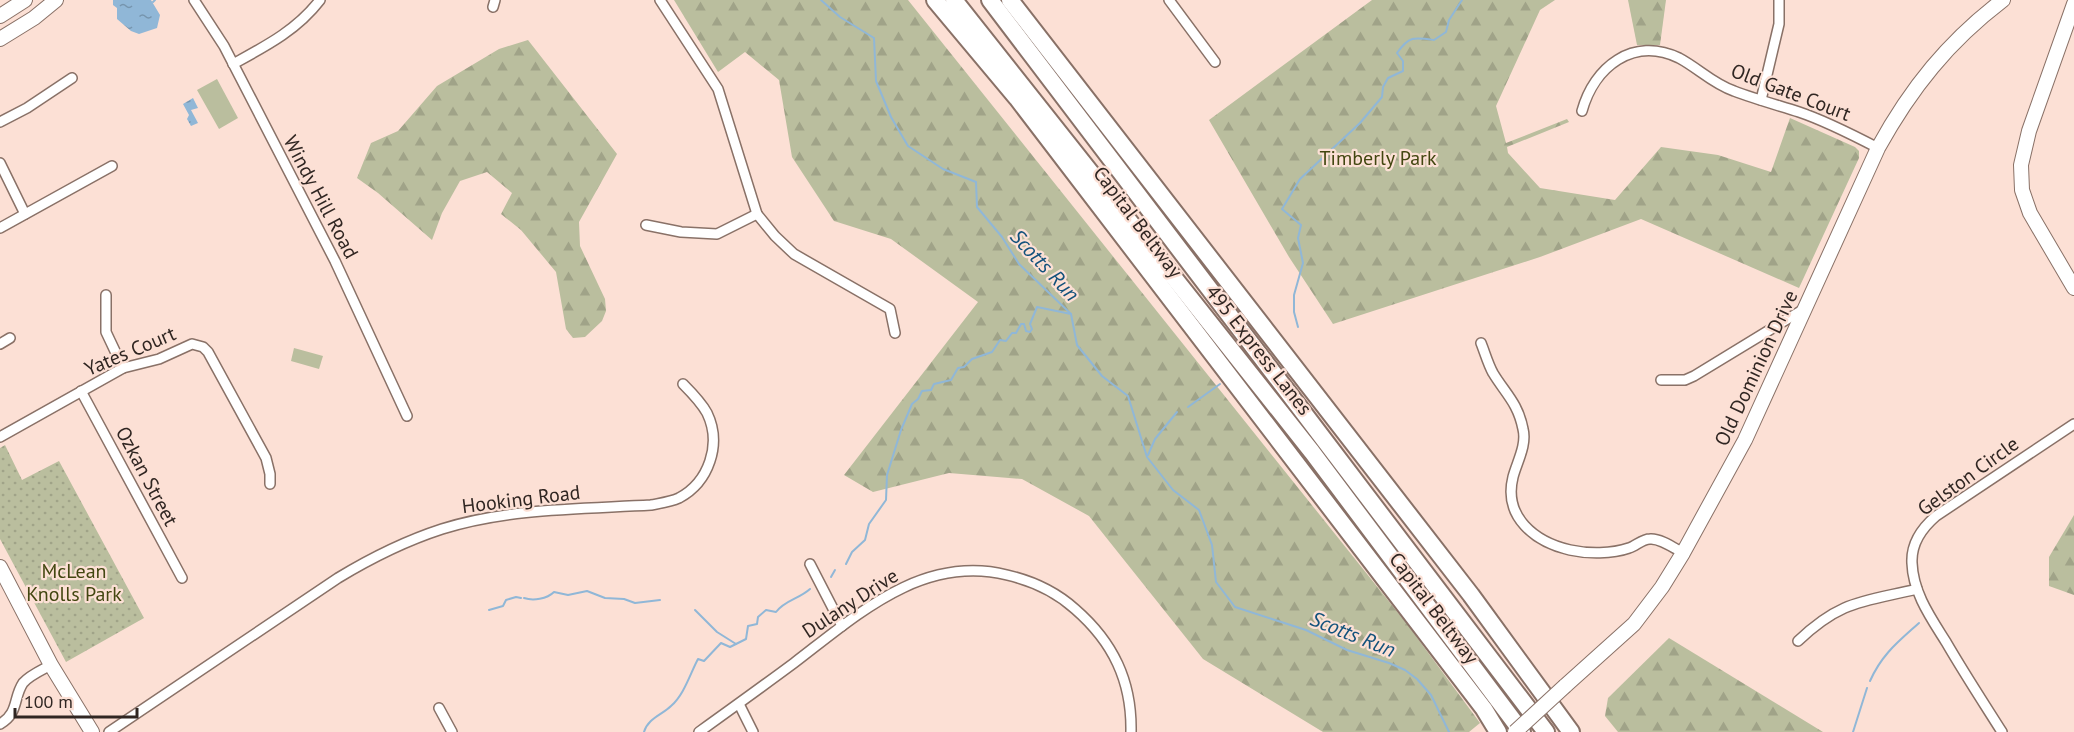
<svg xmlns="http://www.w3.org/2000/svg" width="2074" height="732" viewBox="0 0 2074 732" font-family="'PT Sans',sans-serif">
<defs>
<pattern id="forest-firs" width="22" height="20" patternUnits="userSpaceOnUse" patternTransform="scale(1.5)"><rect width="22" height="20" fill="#babe9e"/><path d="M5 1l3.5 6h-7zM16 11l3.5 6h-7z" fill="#a0a388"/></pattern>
<pattern id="park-dots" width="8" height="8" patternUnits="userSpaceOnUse" patternTransform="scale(1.5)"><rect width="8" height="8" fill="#babe9e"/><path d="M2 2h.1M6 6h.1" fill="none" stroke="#a0a388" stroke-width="1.8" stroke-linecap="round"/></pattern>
<pattern id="water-ripples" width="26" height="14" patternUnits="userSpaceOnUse" patternTransform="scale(1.5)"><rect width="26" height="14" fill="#90b7d7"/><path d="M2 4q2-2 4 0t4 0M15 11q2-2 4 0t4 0" fill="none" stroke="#7695ae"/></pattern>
</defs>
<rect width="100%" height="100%" fill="#fce0d5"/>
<g fill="#babe9e">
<path d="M217,79L238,118L219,129L197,90Z"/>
<path d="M294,348L323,356L319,369L291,361Z"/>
</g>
<g fill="url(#forest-firs)">
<path d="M674,0H908L1407,624L1480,723L1469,732H1323L1203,659L1089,516L1022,479L949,473L873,492L844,475L978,302L891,239L834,221L792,157L779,80L745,52L718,72Z"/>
<path d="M1372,0H1555L1540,10L1496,106L1506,143L1567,119L1569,122L1507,147L1508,153L1540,188L1615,200L1661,147L1718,155L1771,172L1790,118L1855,147L1859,151V158L1799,288L1641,219L1540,257L1333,324L1289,257L1209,120Z"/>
<path d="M1628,0H1666L1660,45H1637Z"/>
<path d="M528,40L617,154L579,222L580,246L605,299L606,311L602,321L585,337L573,338L566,329L556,272L521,230L501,214L512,193L487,172L460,181L442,213L432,240L378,193L357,178L371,143L398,131L437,86L499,49Z"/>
<path d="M2074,515V595L2049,586V557Z"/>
<path d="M1669,638L1823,732H1618L1605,716L1608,698Z"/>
</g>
<path fill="url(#park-dots)" d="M5,445L22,480L59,461L144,618L66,662L0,539V448Z"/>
<g fill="url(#water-ripples)">
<path d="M113,0H151L160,15L157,28L139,34L131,31L117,19V8L113,5Z"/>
<path d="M193,98L198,108L191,110L198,123L191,126L187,119L189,115L183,104Z"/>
</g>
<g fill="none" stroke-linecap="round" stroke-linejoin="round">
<g stroke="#90b7d7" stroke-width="2">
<path d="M821,0L840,17L874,38L876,81L891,117L908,146L943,169L976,182L977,207L1002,237L1019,264L1071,314L1077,345L1102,376L1128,396L1147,457L1173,490L1199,510L1212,545L1216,582L1235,607L1306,630L1347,650L1389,663L1405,670L1417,679L1431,695L1449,732"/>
<path d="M153,2L155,0"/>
<path d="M1298,327L1294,312V295L1303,263L1298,238L1301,225L1282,209L1300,179L1360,123L1382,97L1383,87L1388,78L1403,71V61L1397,53C1409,36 1414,37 1434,40L1446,32L1449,20L1462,0"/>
<path d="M1188,407L1220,384"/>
<path d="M1148,455L1155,439L1177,412"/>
<path d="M846,564L852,552L865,540L869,524L886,500L887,475L901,430L912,404L918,399L922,391L931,390L934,384L951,380L958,368L964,367L972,359L992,352L1000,340L1006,341L1012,333H1016L1021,324H1024L1026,331L1030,332L1032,329L1030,324L1037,307L1071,314"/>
<path d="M831,577L835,570"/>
<path d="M524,598C533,601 547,599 554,592L568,595L587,591L605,598L624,599L635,603L660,600"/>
<path d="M489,610L503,606L506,600L516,597L521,598"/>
<path d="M695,610L717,632L736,644"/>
<path d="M1870,681C1882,654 1898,642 1919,623"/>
<path d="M644,732C648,718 662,715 671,706C684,695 690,674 698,659L704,661L721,643L730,647L746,639L748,626L757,624L758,617L766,610L776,612C785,600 799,599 810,589"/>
<path d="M1853,732L1867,688"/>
</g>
<g stroke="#897167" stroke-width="12">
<g id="street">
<path d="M194,0L224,46L335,261L407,416"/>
<path d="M660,0L718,89L757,214L775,236L794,254L890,309L895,333"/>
<path d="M1169,0L1215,62"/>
<path d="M493,7L495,0"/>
<path d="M233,64C266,46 297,30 320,0"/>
<path d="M1761,100L1779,24V0"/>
<path d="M1582,111C1594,67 1633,36 1679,58C1698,68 1713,84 1734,91C1755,99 1777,105 1799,112C1826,121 1853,135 1878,148"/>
<path d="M0,122L27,108L72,78"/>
<path d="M0,163L25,214"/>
<path d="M646,225L681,232L717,234L757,214"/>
<path d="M0,228L112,166"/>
<path d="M106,295V332L123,368"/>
<path d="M1481,343C1485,353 1488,364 1493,373C1505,393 1518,403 1523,429C1527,445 1517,462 1513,477C1503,517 1535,542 1570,550C1588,554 1612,554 1629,548C1636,546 1642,539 1650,539C1660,538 1674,548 1683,553"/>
<path d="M0,344L10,338"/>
<path d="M1661,380H1685L1694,376L1804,309"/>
<path d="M81,391L182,578"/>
<path d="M0,437L123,368L159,359L192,344L203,347L208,352L266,458L270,474V484"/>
<path d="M810,564L842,626"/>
<path d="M1798,641C1841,600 1863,602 1917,589"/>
<path d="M739,704L753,732"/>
<path d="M439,708L452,732"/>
<path d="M0,724C19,713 13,698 23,683C30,675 42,670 51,665"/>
<path d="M109,732L338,578C371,558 405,541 442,529C509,508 582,509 651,505C661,503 670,502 679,498C709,482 722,444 707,413C701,402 692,393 683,384"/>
<path d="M699,732C731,709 763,686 794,663C857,615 922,554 1007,575C1033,581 1055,591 1075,609C1113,642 1132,681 1131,732"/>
<path d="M2002,732C1983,702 1964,673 1946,642C1931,618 1913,593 1912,563C1911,544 1922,528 1936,516L2074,424"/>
</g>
</g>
<g stroke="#897167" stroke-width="16">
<g id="secondary">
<path d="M2074,4L2029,131L2021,165L2022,190L2030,213L2074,288"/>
<path d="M0,16L25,0"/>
<path d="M0,39L34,18L56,0"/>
<path d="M0,567L51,665L92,732"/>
<path d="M1565,686L1634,624L1662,587L1683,553L1745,440L1878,148C1911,88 1948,42 2003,0"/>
</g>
</g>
<g stroke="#897167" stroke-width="20">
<g id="highway">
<path d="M935,0L1017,98L1484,709L1498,732"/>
<path d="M954,0L1312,452L1522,732"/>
<path d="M990,0L1546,732"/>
<path d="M1010,0L1471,595L1571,732"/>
</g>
</g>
<use href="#street" stroke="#fff" stroke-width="9"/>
<use href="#secondary" stroke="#fff" stroke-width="14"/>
<use href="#highway" stroke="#fff" stroke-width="16"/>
<g stroke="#897167" stroke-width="16" stroke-linecap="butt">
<path id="secondary-bridge" d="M1515,732L1565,686"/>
</g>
<use href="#secondary-bridge" stroke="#fff" stroke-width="14"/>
</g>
<g text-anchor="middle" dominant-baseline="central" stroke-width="4.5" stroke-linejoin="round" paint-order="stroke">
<g font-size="20" fill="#302622" stroke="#fce0d5">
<text transform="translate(1791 92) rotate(21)">Old Gate Court</text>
<text transform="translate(321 197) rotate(62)">Windy Hill Road</text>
<text transform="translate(1138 222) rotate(53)">Capital Beltway</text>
<text transform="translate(1259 350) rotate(52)">495 Express Lanes</text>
<text transform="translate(130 351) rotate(-23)">Yates Court</text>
<text transform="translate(1756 368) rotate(-65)">Old Dominion Drive</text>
<text transform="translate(147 476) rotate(62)">Ozkan Street</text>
<text transform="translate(1968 476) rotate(-36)">Gelston Circle</text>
<text transform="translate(521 499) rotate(-7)">Hooking Road</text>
<text transform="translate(850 603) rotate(-33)">Dulany Drive</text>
<text transform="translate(1434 608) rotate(53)">Capital Beltway</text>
</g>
<g font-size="20" fill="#424610" stroke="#fce0d5">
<text x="1378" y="158">Timberly Park</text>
<text x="74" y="571">McLean<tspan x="74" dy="23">Knolls Park</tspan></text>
</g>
<g font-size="21" font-style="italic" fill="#13527c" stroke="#fce0d5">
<text transform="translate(1045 265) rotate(47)">Scotts Run</text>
<text transform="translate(1353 634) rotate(22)">Scotts Run</text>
</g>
</g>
<path d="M15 708v9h122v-9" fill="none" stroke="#302622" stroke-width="3"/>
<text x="24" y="708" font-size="18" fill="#302622" stroke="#fce0d5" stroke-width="4.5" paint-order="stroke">100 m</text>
</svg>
